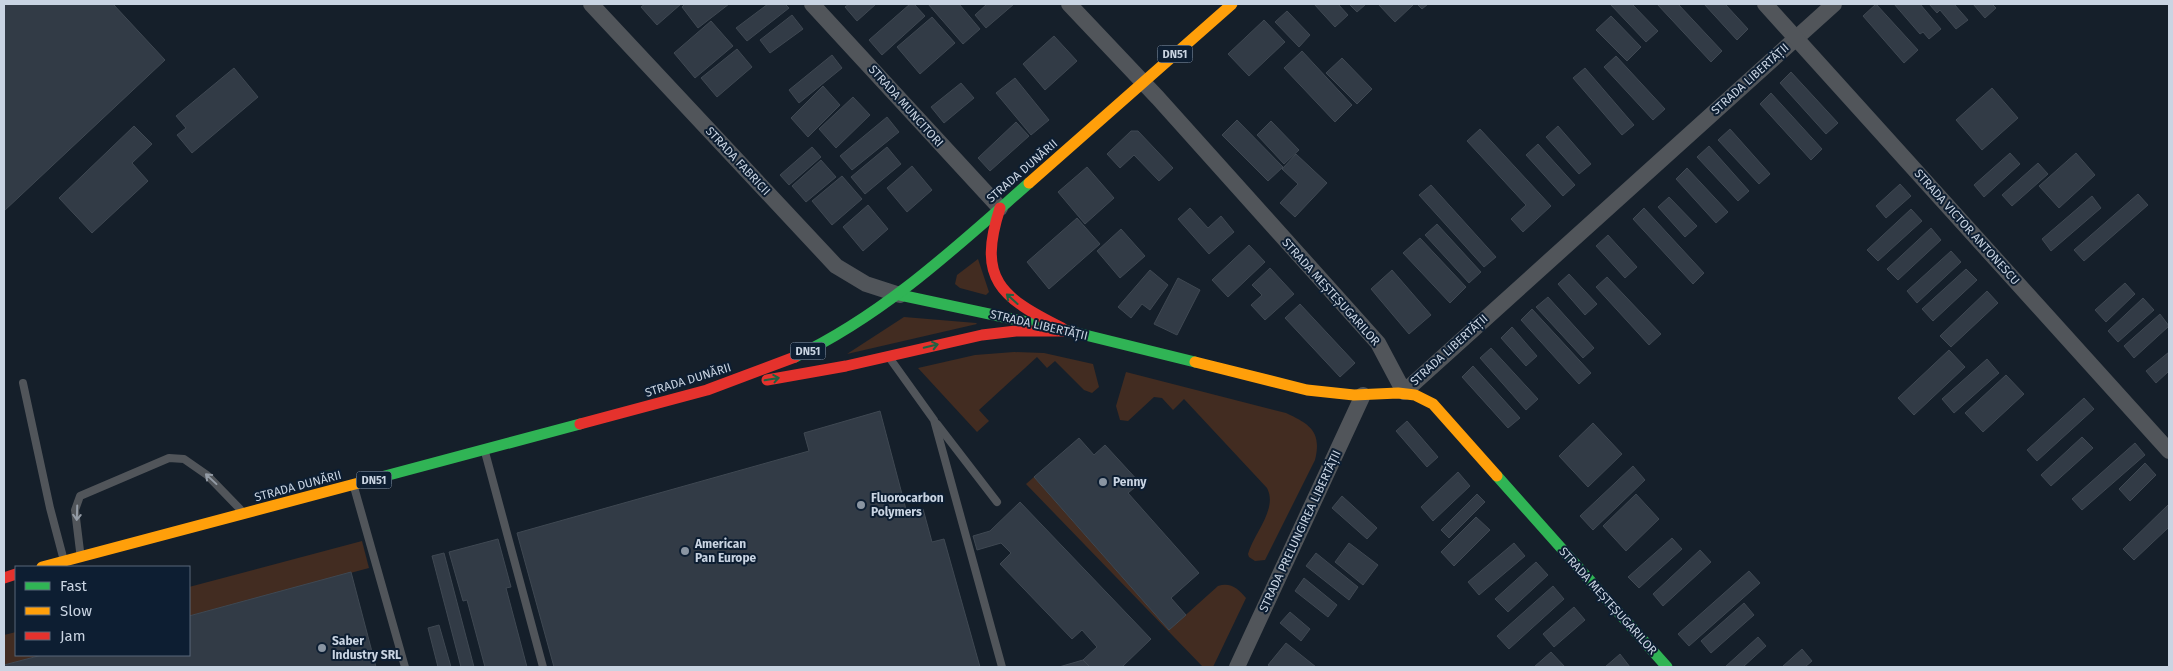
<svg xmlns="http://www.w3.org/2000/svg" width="2173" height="671" viewBox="0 0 2173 671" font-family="'Fira Sans',sans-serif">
<rect width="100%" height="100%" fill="#151f2a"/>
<g fill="#422c21">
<path d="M978,259L989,292L986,295L960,288L955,284L957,275Z"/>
<path d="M904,317L976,323L977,324L847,354Z"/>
<path d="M1014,352L1044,353L1093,364L1099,387L1092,393L1084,390L1055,361L1047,368L1037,357L979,410L989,421L977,432L918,368L975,355Z"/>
<path d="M1126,372L1286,413C1310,424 1322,432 1315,460L1265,560L1255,561L1249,557L1248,554C1254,533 1278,509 1267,488L1184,399L1173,410L1162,398L1154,397L1128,421L1120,420L1116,406Z"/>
<path d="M1034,477L1169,630L1218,586C1231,582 1238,589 1246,598L1213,667H1203L1026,484Z"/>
<path d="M362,541L369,568L189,616V587Z"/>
<path d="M16,632V655H42L4,665V635Z"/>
</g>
<g fill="#323b46" stroke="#3f4852">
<path d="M4,4H113L165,60L4,211Z"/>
<path d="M645,4H681L657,25L641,7Z"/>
<path d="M685,4H729L698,28L682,7Z"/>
<path d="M768,4H785L789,8L747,41L736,28Z"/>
<path d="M849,4H876L857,21L845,7Z"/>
<path d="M910,4H914L925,16L882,55L869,40Z"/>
<path d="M928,4H959L980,29L963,44Z"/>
<path d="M987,4H1014L986,28L975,15Z"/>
<path d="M1314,4H1338L1348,15L1335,27Z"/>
<path d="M1349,4H1366L1357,12Z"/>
<path d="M1378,4H1412L1413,5L1395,22Z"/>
<path d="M1417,4H1428L1422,9Z"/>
<path d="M1610,4H1632L1658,31L1646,42Z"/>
<path d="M1657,4H1678L1722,51L1711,62Z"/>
<path d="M1704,4H1725L1748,29L1737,40Z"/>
<path d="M1876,4L1918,50L1904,63L1863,16Z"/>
<path d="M1894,4H1920L1941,29L1929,39L1923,32L1920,34Z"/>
<path d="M1929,4H1954L1968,20L1956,29L1940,10L1937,13Z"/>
<path d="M1973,4H1992L1996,8L1985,18Z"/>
<path d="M1287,11L1310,35L1299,47L1275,22Z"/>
<path d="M792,15L803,29L770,53L760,40Z"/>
<path d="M1611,16L1641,47L1627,61L1596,30Z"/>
<path d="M932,17L955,43L920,74L897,47Z"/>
<path d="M1264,20L1285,42L1249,76L1228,54Z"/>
<path d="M711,21L733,46L695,78L674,53Z"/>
<path d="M1054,36L1077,61L1045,90L1023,64Z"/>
<path d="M737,49L752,67L717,97L701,78Z"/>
<path d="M1302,51L1352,105L1335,122L1284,68Z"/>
<path d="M832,55L842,68L799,103L789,90Z"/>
<path d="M1616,56L1665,109L1653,120L1604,67Z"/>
<path d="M1342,58L1372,89L1357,104L1326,73Z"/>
<path d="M234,68L258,97L192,153L177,135L186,128L176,116Z"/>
<path d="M1585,68L1634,125L1622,135L1573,78Z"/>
<path d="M1791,72L1838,123L1826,134L1780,83Z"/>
<path d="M1015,78L1049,120L1031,135L996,93Z"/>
<path d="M961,83L974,98L944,123L931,107Z"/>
<path d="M823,86L840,105L808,137L791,118Z"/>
<path d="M1992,88L2018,118L1982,150L1956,120Z"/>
<path d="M1771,93L1822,149L1811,160L1760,104Z"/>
<path d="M853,97L870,115L836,148L819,129Z"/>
<path d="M887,117L899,132L852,170L840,156Z"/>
<path d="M1237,120L1283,167L1268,181L1222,135Z"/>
<path d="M1271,121L1299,150L1284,164L1257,135Z"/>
<path d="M1016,122L1029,136L990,171L978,158Z"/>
<path d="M134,126L152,144L132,163L148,181L92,233L59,198Z"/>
<path d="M1558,126L1591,164L1579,174L1546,137Z"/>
<path d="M1480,129L1551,206L1523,232L1511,219L1526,205L1467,141Z"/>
<path d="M1730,129L1770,174L1759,184L1718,140Z"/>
<path d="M1131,131H1138L1173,168L1159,181L1134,155L1120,168L1107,154Z"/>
<path d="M1538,144L1575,185L1563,196L1526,155Z"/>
<path d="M1709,146L1749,191L1738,201L1697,157Z"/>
<path d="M812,147L821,157L789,185L780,175Z"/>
<path d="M887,147L901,164L865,194L851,177Z"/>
<path d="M2010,153L2020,164L1984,197L1974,185Z"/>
<path d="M2076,153L2095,175L2059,208L2039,186Z"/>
<path d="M1296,154L1327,183L1295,217L1280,203L1298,184L1282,169Z"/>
<path d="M821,160L836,177L806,202L792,186Z"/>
<path d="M2038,163L2048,174L2012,206L2002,195Z"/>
<path d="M912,166L932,190L907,212L887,188Z"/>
<path d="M1087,167L1114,198L1085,224L1058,192Z"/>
<path d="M1687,168L1728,212L1716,223L1676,179Z"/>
<path d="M842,176L862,199L832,225L812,201Z"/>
<path d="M1900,184L1911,196L1886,218L1876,206Z"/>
<path d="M1431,185L1496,257L1484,267L1419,195Z"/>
<path d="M2138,194L2148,205L2084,261L2074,250Z"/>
<path d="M2092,196L2101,208L2051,251L2042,239Z"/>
<path d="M1669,197L1697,226L1685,237L1658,207Z"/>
<path d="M868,205L888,229L863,251L843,227Z"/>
<path d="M1190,208L1208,228L1221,216L1234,232L1209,254L1178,219Z"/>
<path d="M1644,208L1704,273L1693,284L1633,219Z"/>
<path d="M1911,209L1922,221L1878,261L1867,250Z"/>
<path d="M1077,218L1100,244L1049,289L1027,262Z"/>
<path d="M1437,224L1481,272L1469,283L1425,235Z"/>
<path d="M1931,228L1941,240L1898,280L1887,269Z"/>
<path d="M1121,229L1145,256L1120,278L1097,251Z"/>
<path d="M1608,235L1637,267L1625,278L1596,246Z"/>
<path d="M1420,238L1466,287L1450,303L1403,253Z"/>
<path d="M1249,245L1265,262L1228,297L1212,280Z"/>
<path d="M1951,251L1961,262L1917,303L1907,291Z"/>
<path d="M1270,268L1294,294L1265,320L1251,305L1262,295L1252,285Z"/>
<path d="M1966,269L1977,280L1933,321L1922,309Z"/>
<path d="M1150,270L1168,285L1150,310L1142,304L1131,318L1118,307Z"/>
<path d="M1392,270L1431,315L1409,334L1371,289Z"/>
<path d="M1569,274L1597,304L1585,315L1558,284Z"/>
<path d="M1607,277L1661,334L1649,345L1596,287Z"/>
<path d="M1178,278L1200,290L1177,335L1154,324Z"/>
<path d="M2125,283L2135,294L2106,322L2095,310Z"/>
<path d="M1987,291L1998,303L1951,347L1940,336Z"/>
<path d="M1548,297L1594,348L1583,358L1536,307Z"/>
<path d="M2143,298L2154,310L2118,342L2108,331Z"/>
<path d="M1300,304L1355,363L1340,377L1285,318Z"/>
<path d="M1532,309L1591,373L1579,384L1521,320Z"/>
<path d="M2160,314L2169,326L2134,358L2124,346Z"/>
<path d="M1512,327L1537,356L1526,366L1501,338Z"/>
<path d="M1491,348L1538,399L1526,410L1480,358Z"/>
<path d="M1949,350L1965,367L1914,415L1898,398Z"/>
<path d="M2169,352V371L2156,383L2146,371Z"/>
<path d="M1987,359L1999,373L1954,413L1942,399Z"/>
<path d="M1473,366L1520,418L1508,428L1462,377Z"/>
<path d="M2006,375L2024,394L1983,432L1965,413Z"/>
<path d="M2084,398L2094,409L2037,461L2027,450Z"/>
<path d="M880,411L907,513L923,509L932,542L944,539L980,667H554L517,533L809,451L804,433Z"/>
<path d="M1407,421L1438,457L1427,467L1396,431Z"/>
<path d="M1593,423L1622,454L1588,487L1559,456Z"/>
<path d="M2082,437L2093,448L2051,486L2041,475Z"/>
<path d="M1079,438L1094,455L1105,445L1140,483L1128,493L1199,573L1171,598L1186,615L1169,630L1034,477Z"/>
<path d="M2135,443L2145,455L2082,510L2072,499Z"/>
<path d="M2145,463L2156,475L2130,501L2119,489Z"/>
<path d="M1633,466L1645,480L1593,530L1580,516Z"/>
<path d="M1458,472L1470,486L1433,521L1421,507Z"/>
<path d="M1477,494L1485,502L1449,538L1441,530Z"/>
<path d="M1636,494L1659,519L1626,551L1603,526Z"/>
<path d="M1342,496L1377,528L1367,539L1332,508Z"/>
<path d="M1020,502L1151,639L1122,667H1090L1083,660L1097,647L1082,630L1072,639L1000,564L1011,553L1001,543L977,550L973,536L990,531Z"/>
<path d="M2169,504V527L2134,560L2123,549Z"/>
<path d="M1476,517L1490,530L1454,566L1441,552Z"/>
<path d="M1672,538L1682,549L1639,588L1628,577Z"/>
<path d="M498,539L511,587L506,588L527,667H485L467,600L463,601L449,552Z"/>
<path d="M1349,543L1378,565L1363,585L1335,562Z"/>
<path d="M1514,543L1525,556L1479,595L1468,582Z"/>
<path d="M1700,550L1711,562L1663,606L1653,594Z"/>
<path d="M444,553L474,667H461L432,556Z"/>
<path d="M1316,553L1358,587L1349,600L1306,566Z"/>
<path d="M1536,562L1548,575L1508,612L1495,599Z"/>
<path d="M1749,571L1760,583L1689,646L1678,634Z"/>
<path d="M351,572L376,667H4V665L42,655H189V616Z"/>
<path d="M1304,578L1337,605L1328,617L1295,591Z"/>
<path d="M1553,586L1564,599L1509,649L1497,636Z"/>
<path d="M1744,603L1754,615L1711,653L1701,641Z"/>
<path d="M1574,607L1585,620L1554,647L1543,634Z"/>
<path d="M1290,612L1310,629L1301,641L1280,623Z"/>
<path d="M439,625L451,667H438L428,628Z"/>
<path d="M1758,637L1766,646L1743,667H1725Z"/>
<path d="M1286,643L1316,667H1271L1268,665Z"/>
<path d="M1802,649L1812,661L1805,667H1782Z"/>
<path d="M1551,652L1565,667H1534Z"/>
<path d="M1620,654L1630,667H1605Z"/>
<path d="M1083,660L1090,667H1059Z"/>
</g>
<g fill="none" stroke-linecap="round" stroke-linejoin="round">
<g stroke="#51555a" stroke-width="8">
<path d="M891,360L934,420L1002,667"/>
<path d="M23,383L50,508L63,557"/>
<path d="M937,424L997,502"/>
<path d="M485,452L543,667"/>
<path d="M354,487L405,667"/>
<path d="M80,551L75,510L80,496L169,458L184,459L207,475L240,509"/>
</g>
<g stroke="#51555a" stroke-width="16">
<path d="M591,4L836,266L866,284L900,295"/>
<path d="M812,4L1000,208"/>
<path d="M1069,4L1158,98L1378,343L1404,392L1834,4"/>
<path d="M1765,4L2169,451"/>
<path d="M1237,667L1363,395"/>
</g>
<g stroke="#30b455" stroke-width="11">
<path d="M900,295L1069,331L1195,362"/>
<path d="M795,357C885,314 955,248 1029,183"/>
<path d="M1497,476L1667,667"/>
<path d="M370,480L580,424"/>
</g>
<g stroke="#ff9f0a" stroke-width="11">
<path d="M1029,183L1232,4"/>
<path d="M1195,362L1307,390L1354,395L1398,393L1415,395L1433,404L1497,476"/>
<path d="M42,567L370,480"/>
</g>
<g stroke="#e5322d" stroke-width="11">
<path d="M1000,208C977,279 1000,297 1062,328"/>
<path d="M767,380L846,366L982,335L1016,331H1069"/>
<path d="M580,424L707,390L795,357"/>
<path d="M4,578L16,574"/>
</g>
</g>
<defs><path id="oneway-shaft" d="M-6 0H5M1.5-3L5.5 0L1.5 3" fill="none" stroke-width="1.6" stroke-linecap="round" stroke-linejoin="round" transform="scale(1.25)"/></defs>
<g stroke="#1d6242">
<use href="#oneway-shaft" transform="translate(1012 299) rotate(-138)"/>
<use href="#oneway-shaft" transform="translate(931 346) rotate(-13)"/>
<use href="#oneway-shaft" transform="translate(772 379) rotate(-10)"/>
</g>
<g stroke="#939ba5">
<use href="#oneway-shaft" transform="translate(211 479) rotate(-137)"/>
<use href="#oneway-shaft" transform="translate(77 513) rotate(92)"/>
</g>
<g fill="#8a95a2" stroke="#0d1e32" stroke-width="2">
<circle cx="1103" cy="482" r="5"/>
<circle cx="861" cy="505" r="5"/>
<circle cx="685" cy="551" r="5"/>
<circle cx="322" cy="648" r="5"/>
</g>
<g text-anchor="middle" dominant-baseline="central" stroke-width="4" stroke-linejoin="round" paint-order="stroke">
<g fill="#0d1e32" stroke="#919dad" stroke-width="1">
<rect x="1157.5" y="45.5" width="35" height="17" rx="4"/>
<rect x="790.5" y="342.5" width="35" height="17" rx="4"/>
<rect x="356.5" y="471.5" width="35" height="17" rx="4"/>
</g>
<g font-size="11" font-weight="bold" fill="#c9d4e2">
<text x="1175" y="54">DN51</text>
<text x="808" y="351">DN51</text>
<text x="374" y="480">DN51</text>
</g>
<g font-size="12" fill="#c9d4e2" stroke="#0d1e32">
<text transform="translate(1750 79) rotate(-42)">STRADA LIBERTĂȚII</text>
<text transform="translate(906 106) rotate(48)">STRADA MUNCITORI</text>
<text transform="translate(738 161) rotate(47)">STRADA FABRICII</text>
<text transform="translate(1022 171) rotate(-41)">STRADA DUNĂRII</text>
<text transform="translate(1967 227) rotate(48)">STRADA VICTOR ANTONESCU</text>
<text transform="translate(1331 292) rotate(48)">STRADA MEȘTEȘUGARILOR</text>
<text transform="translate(1039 325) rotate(13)">STRADA LIBERTĂȚII</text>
<text transform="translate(1449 350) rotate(-42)">STRADA LIBERTĂȚII</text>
<text transform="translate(688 380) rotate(-17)">STRADA DUNĂRII</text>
<text transform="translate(298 486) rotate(-15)">STRADA DUNĂRII</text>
<text transform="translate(1300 531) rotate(-65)">STRADA PRELUNGIREA LIBERTĂȚII</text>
<text transform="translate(1608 601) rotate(48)">STRADA MEȘTEȘUGARILOR</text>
</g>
<g font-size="12" font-weight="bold" fill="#c9d4e2" stroke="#0d1e32" text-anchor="start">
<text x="1113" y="482">Penny</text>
<text x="871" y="498">Fluorocarbon<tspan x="871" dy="14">Polymers</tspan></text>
<text x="695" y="544">American<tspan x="695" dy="14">Pan Europe</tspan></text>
<text x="332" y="641">Saber<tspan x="332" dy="14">Industry SRL</tspan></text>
</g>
</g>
<rect width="2173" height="671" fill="none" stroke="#c9d4e2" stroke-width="10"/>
<rect x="15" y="566" width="175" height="90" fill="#0d1e32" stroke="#586778"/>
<rect x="25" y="582" width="25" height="8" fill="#30b455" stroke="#586778"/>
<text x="60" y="591" font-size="15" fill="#c9d4e2">Fast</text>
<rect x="25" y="607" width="25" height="8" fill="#ff9f0a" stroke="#586778"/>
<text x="60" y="616" font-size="15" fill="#c9d4e2">Slow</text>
<rect x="25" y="632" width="25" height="8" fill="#e5322d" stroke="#586778"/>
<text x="60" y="641" font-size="15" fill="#c9d4e2">Jam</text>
</svg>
